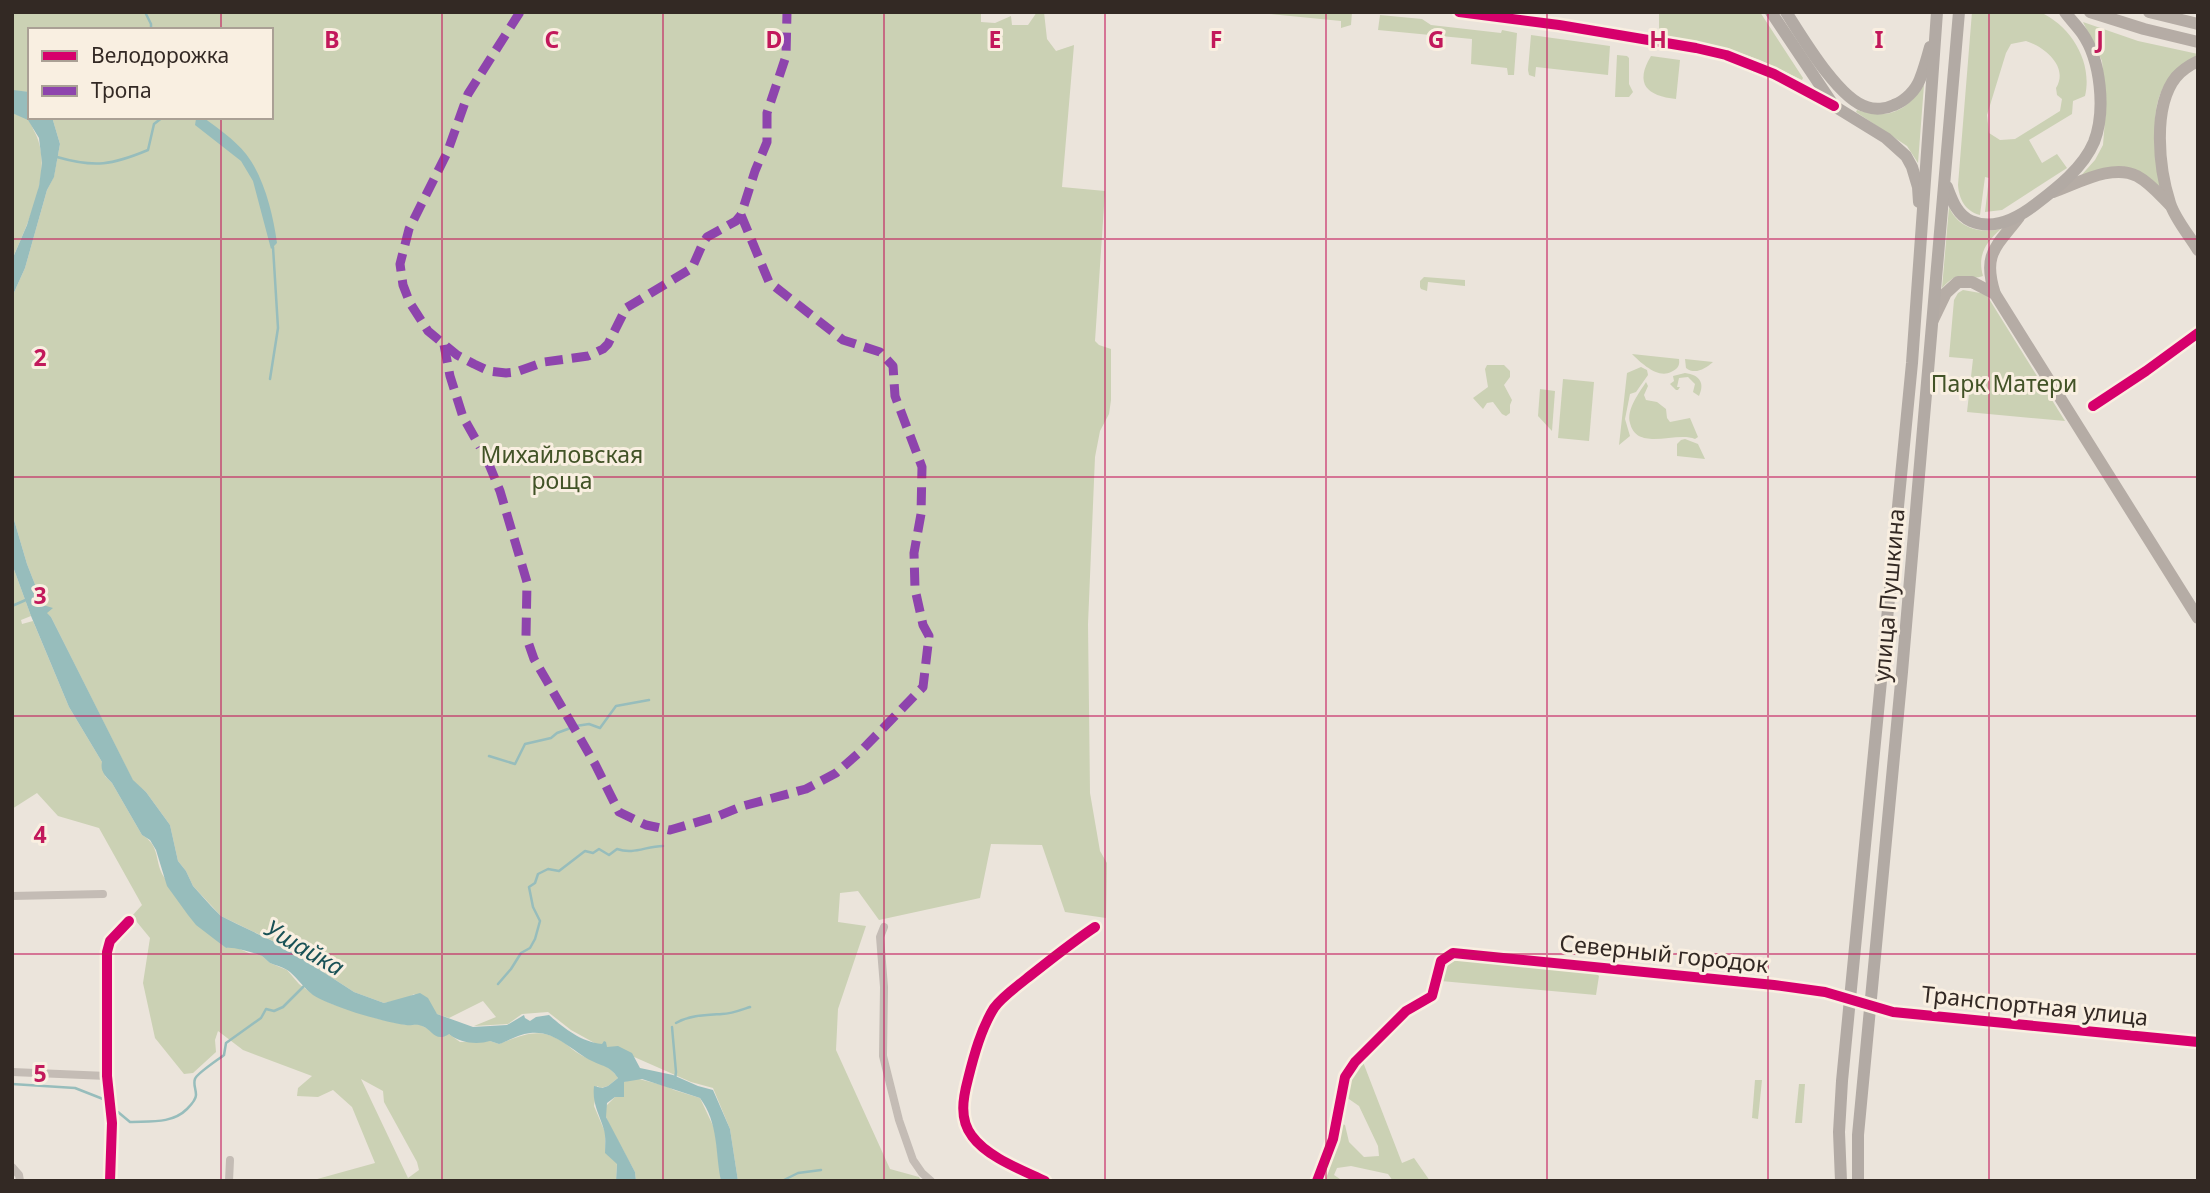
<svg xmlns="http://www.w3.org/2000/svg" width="2210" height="1193" viewBox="0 0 2210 1193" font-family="'Noto Sans',sans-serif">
<rect width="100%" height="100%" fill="#ebe4db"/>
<g fill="#cbd1b4" fill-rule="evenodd">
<path d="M12,12H981V22L995,23L1011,16L1012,25H1028L1037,12H1044L1047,39L1056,51L1074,45L1062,187L1105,191L1095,341L1099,345L1111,349V400L1109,414L1100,431L1095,457L1088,624L1090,793L1100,851L1107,863L1106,918L1065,912L1042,845L991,844L980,898L879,920L858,891L840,893L838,922L866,926L838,1009L836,1050L890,1169L919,1177L921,1181H738L730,1129L713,1088L691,1082L616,1049L609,1051L571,1030L548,1012L522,1014L508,1024L474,1026L496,1017L483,1001L449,1018L437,1014L414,994L408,998L384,1003L354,992L283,946L221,916L193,886L186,871L178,861L170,825L146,792L133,781L51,617L46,613L27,564L12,513V297L25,268L47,190L54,176L60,144L52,117H271V30H30V92L12,91Z"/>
<path d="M1250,12H1352L1351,25L1341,28V21Z"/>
<path d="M1659,12H1760L1803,78L1802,80L1760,60L1729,49L1659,34Z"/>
<path d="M1972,12H2040C2071,26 2093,62 2085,96L2073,101L2072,114L2029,140L2042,163L2057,154L2067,168L2002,210L1985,212L1989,178L1985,177L1980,215C1965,211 1959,199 1958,185ZM2026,41C2045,47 2069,67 2056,88L2057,95L2062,99L2060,111L2015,139L2000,140L1989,133L1987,115L2006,53L2011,44Z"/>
<path d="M1380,15L1422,19L1431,25L1501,33L1502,30L1517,33L1514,75H1508L1507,68L1471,64L1472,39L1378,30Z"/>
<path d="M2083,22L2138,41L2198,54C2186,62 2171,75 2163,88C2148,115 2158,161 2163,191C2124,156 2122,165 2077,180L2095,160L2103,145L2106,107L2102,61Z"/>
<path d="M1531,35L1610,46L1608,75L1536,67L1535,77L1529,75L1528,70Z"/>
<path d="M1617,55L1627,56L1629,58V84L1633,92L1629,97H1615Z"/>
<path d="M1651,56L1680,60L1676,99C1647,96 1634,84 1651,56Z"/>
<path d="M1924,85L1918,163L1907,146L1856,112L1857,110C1888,120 1906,112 1924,85Z"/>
<path d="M12,113C16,115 24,116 28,119C29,120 33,127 33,129C56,168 28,222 12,260Z"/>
<path d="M1949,207C1958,228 1980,234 2001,229C1986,242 1977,255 1983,276C1964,282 1962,266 1942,288Z"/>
<path d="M1424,277L1465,280V286L1428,282L1427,291L1421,289L1420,287V281Z"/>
<path d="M1963,290L1986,294L2065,421L1967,412L1973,359L1949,357L1954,300L1958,293Z"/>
<path d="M1632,354L1679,359C1680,365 1678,369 1671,372C1658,379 1641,363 1632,354Z"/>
<path d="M1685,359L1713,362C1705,369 1695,375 1686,368Z"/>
<path d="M1487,365H1504L1510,371V377L1504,385L1512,400L1510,405V413L1506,416L1502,414L1493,402L1487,403L1483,409L1473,398L1488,387L1485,369Z"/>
<path d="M1641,367L1647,370L1648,375L1636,392L1630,394L1625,419L1630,436L1619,445L1627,373Z"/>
<path d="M1685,373C1700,375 1705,383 1699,396L1693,392L1695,384L1688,377L1679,378L1677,387H1680L1678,390H1676L1670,384L1674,381L1673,376Z"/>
<path d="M1563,379L1594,382L1589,441L1558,438Z"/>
<path d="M1646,382L1648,386L1644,395L1646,400L1657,402L1666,409L1667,418L1670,422L1690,418L1698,437L1695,439C1676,431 1637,452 1630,423C1626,410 1639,393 1646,382Z"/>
<path d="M1540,389L1555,391L1552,431L1538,416Z"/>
<path d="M1685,439L1698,444L1705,459L1677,456V444L1681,440Z"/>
<path d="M12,564L31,616L21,620L22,624L33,621L69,707L102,762L105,776L112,783L142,835C161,846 154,862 164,877C182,901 203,928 226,948L233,946L251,954L261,955L270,963L287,970L299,984L314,995L332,1004L379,1019L406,1025L419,1024L428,1029L449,1034L460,1042L490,1041L499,1044C523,1035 539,1026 563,1042C569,1046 575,1052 581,1055C596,1063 608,1063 618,1078L608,1086L601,1088L597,1086L594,1106L605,1132V1152L617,1163L616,1181H310L375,1163L352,1107L333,1090L318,1097L297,1096L298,1088L312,1076L243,1050L218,1031L215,1040L216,1052L193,1073L184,1074L155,1038L143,983L150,938L132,916L142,905L99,828L58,816L37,793L12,809ZM361,1079L383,1091L384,1102L417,1162L419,1170L408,1178Z"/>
<path d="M1457,957L1593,971L1599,976L1596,995L1441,981L1450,960Z"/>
<path d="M1363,1062L1402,1163L1414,1158L1430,1181H1393L1388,1174L1351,1166L1337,1168L1334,1175L1343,1181H1322L1330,1161L1340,1123L1345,1125L1349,1142L1364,1157L1379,1156L1378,1146L1359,1106L1346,1097L1350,1079Z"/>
<path d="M635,1078L666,1086L674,1090L700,1098L715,1130L721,1181H636L635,1172L611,1128L606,1117V1106L615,1097H620L624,1082Z"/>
<path d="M1755,1080H1762L1758,1119L1752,1118Z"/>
<path d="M1799,1084H1805L1802,1123H1795Z"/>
</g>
<g fill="#97bdbc">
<path d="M13,90L30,92V117H52L60,144L54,177L47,190L25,268L12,297V260L27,225L39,186L42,163L39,138L28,120L12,113Z"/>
<path d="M203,117C217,128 234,139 246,154C264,177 273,214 277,243L271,249L253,181L241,161L195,125L196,119Z"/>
<path d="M12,513L27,564L43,605L53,608L47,613L51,617L133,780L146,792L170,825L178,861L186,871L193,886L211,906L221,916L237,924L283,946L354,992L384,1003L420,993L428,998L437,1014L473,1027L507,1025L524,1015L525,1018L530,1021L536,1017L549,1015C564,1028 581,1042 602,1044L604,1041L606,1042L607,1047L618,1046L632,1053L640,1068L673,1075L698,1086L713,1090L730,1129L738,1181H721C715,1152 719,1124 700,1098L642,1079L624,1082V1097H615L607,1103L606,1117L635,1172L636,1181H616L617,1164L605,1153C605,1145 606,1137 604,1130C599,1113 592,1104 594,1086L602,1088L608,1086L618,1078C610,1066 604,1067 592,1061C572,1051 555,1030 530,1033C519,1034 508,1041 499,1044L490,1041C477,1045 460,1043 449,1034C435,1043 433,1030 422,1026C416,1023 412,1026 406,1025C383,1022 332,1007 313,995C304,988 298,979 290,972C284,967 277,966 270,963C267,961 265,958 262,956C256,953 232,946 226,948L196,925L188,915L167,886L156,850L150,840L142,835L112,783C105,776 100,771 102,762L69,707L31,616L12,564Z"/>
</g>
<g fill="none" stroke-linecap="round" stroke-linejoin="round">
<g stroke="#97bdbc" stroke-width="2.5">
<path d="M145,12L151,24V30"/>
<path d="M57,157C95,168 112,165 148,150L154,124L163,117"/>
<path d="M270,379L278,328L273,247"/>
<path d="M12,606L28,599"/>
<path d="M489,756L515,764L525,744L551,738L557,733L576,726L589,724L600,728L616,706L649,700"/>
<path d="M498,984L511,969L521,953L530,948L535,939L540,921L533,907L529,887L535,883L538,874L548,869L559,871L585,851L593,853L599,849L609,855L617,849C634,855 646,846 663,846"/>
<path d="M676,1023C690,1015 706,1015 722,1014C731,1014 741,1010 750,1007"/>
<path d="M672,1027L676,1072L675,1079"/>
<path d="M12,1084L75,1088L103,1099"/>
<path d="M118,1112L130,1122C150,1121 172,1124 187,1109C191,1105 196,1100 196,1095C196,1089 193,1084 195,1079C196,1074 219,1059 224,1055L226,1043L261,1018L266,1009L274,1011L283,1007L305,985"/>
<path d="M782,1181L798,1173L821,1170"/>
</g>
<g stroke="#c4bcb5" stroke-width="8">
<path d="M1459,12L1559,25L1696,48L1726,55L1774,74L1830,104"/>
<path d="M2093,406L2146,371L2198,333"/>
<path d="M12,896L103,894"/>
<path d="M884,927L880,937L884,987L883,1056L899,1120L913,1160L922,1173L931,1181"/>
<path d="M12,1072L107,1076"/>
<path d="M12,1167L19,1175L20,1181"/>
<path d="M110,1181L112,1123L107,1076V952L110,941L129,921"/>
<path d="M229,1181L230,1160"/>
<path d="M1045,1181C1022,1170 987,1157 972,1136C959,1119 963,1098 968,1079C974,1055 981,1029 994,1008C1002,997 1015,988 1026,979C1049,961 1071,943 1095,927"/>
<path d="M1317,1181L1333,1139L1345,1077L1355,1062L1406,1011L1432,996L1441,961L1453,953L1774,985L1825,992L1870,1005"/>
</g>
<path stroke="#c4bcb5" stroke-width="10" d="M1870,1005L1893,1012L1956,1019L2198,1042"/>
<g stroke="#b5aca5" stroke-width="12">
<path d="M2090,12L2144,29L2198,42"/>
<path d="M2149,12L2198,24"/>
<path d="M2198,61C2190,65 2182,70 2176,77C2152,107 2159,169 2170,203C2175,219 2189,235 2198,250"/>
<path d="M2053,192C2077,184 2112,163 2137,176C2150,183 2160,195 2170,205"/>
<path d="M2019,217C1996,247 1982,254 1995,294L2198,618"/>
<path d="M1933,320L1946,293L1958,282H1972L1995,294"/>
</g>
<g stroke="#b2aaa4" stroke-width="12">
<path d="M1771,12L1834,106L1886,138L1906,156L1912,167L1918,187L1919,202"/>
<path d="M1786,12C1802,37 1839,100 1867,107C1875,110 1886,109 1894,105C1905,101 1916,90 1920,79C1924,69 1927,58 1930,47"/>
<path d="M1947,187C1952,200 1957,215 1971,221C1994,231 2018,218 2036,204C2057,188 2083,168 2094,142C2106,111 2101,60 2082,33C2077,26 2070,19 2065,12"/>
<path d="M1841,1181L1839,1132L1842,1081L1912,363L1937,12"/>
<path d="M1858,1181V1135L1902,672L1959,12"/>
</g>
<g stroke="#8e44ad" stroke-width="9" stroke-dasharray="18 9" stroke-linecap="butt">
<path d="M520,12L468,94L447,153L409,229L400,264L403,285L410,303L428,331L457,355L474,364L489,371L506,373L516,372L544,362L588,356L603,349L608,344L626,308L692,268L703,243L707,237L736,221L741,215L755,171L767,142V113L786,56L787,12"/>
<path d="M444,345L450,376L463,417L480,447"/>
<path d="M488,462L500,491L527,582L526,636L534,659L595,764L619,812L646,825L670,830L718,816L743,806L806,789L836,773L861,751L923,687L929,636L923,625L915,589L914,553L921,514L922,467L895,396L893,366L880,352L843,340L769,282L741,215"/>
</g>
<g stroke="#f9efe1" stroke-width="15">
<g id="cycleway">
<path d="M1459,12L1559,25L1696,48L1726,55L1774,74L1834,106"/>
<path d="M2093,406L2146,371L2198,333"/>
<path d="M110,1181L112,1123L107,1076V952L110,941L129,921"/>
<path d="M1045,1181C1022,1170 987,1157 972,1136C959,1119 963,1098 968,1079C974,1055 981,1029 994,1008C1002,997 1015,988 1026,979C1049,961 1071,943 1095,927"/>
<path d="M1317,1181L1333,1139L1345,1077L1355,1062L1406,1011L1432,996L1441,961L1453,953L1774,985L1825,992L1893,1012L2198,1042"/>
</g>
</g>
<use href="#cycleway" stroke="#d6006c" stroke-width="10"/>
</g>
<path fill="none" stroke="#c2185b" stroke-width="2" stroke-opacity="0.55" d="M221,12V30M442,12V1181M663,12V1181M884,12V1181M1105,12V1181M1326,12V1181M1547,12V1181M1768,12V1181M1989,12V1181M221,117V1181M12,239H2198M12,477H2198M12,716H2198M12,954H2198"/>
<g text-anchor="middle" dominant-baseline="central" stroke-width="6" stroke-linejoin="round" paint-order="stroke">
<g font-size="23" fill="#425327" stroke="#f9efe1">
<text x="2004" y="383">Парк Матери</text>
<text x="562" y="454">Михайловская<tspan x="562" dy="26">роща</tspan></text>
</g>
<g font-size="23" fill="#332924" stroke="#f9efe1">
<text transform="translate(1888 595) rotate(-85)">улица Пушкина</text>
<text transform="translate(1664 953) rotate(6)">Северный городок</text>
<text transform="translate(2035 1005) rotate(6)">Транспортная улица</text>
</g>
<g font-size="24" font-style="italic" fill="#195156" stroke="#f9efe1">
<text transform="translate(305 947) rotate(30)">Ушайка</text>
</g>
</g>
<g font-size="23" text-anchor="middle" font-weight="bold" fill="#c2185b" stroke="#f9efe1" stroke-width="6" stroke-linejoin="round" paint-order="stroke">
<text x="332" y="48">B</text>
<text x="552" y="48">C</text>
<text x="774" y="48">D</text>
<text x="995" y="48">E</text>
<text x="1216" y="48">F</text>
<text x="1436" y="48">G</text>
<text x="1658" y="48">H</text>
<text x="1879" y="48">I</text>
<text x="2100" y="48">J</text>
<text x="40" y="366">2</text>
<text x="40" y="604">3</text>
<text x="40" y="843">4</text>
<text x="40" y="1082">5</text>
</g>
<rect width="2210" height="1193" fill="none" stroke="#332924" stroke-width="28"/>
<rect x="28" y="28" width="245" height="91" fill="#f9efe1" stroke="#aaa095" stroke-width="2"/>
<rect x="42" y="51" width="35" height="10" fill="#d6006c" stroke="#aaa095" stroke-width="2"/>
<text x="91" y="63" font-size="21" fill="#332924">Велодорожка</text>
<rect x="42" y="86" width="35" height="10" fill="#8e44ad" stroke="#aaa095" stroke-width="2"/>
<text x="91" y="98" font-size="21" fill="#332924">Тропа</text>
</svg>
